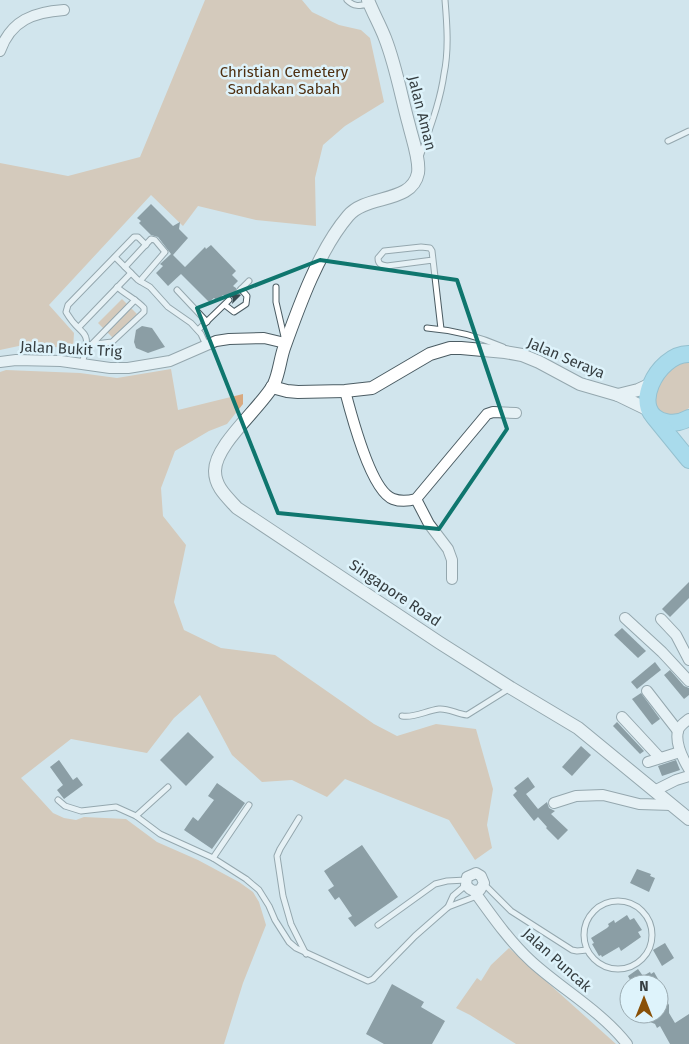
<svg xmlns="http://www.w3.org/2000/svg" width="689" height="1044" viewBox="0 0 689 1044" font-family="'Fira Sans',sans-serif">
<rect width="100%" height="100%" fill="#d1e5ed"/>
<g fill="#d8a980">
<path d="M205,0H302L312,12L339,25L361,30L370,38L384,102L345,126L323,145L315,178L316,226L256,220L198,206L183,226L151,195L49,305L74,333L73,349L28,344L0,350V163L68,176L140,157Z"/>
<path d="M122,299L137,314L113,338L98,323Z"/>
<path d="M689,358V408L679,415L668,417L661,414L655,406V392L670,366Z"/>
<path d="M171,369L178,410L243,394V404L227,424L209,431L175,451L161,488L163,516L186,545L174,602L184,630L221,648L275,655L374,724L397,736L436,724L476,729L493,789L487,825L492,848L475,860L449,820L345,779L327,797L292,780L262,782L232,755L200,695L174,718L147,753L71,739L21,778L53,813L64,818L76,820L84,817L126,819L157,842L198,860L239,882L253,892L259,902L266,925L243,983L224,1044H0V372L6,370L80,373L117,378Z"/>
<path d="M509,948L616,1044H516L470,1015L456,1008L477,978L481,981L491,965Z"/>
</g>
<g fill="#37484e">
<path d="M151,204L173,226L180,222L179,229L188,238L173,255L185,267L205,247L206,249L211,245L236,271L232,275L238,281L233,286L236,288V294L241,295L232,304L233,299L232,297H226L223,295L217,301L214,298L209,302L181,274L168,286L156,273L163,266L160,264L171,254L158,237L151,235L139,223L141,221L137,218Z"/>
<path d="M142,326L152,328L165,347L148,353L136,348L134,342L136,330Z"/>
<path d="M689,582V598L670,617L662,609Z"/>
<path d="M622,628L646,651L638,658L614,635Z"/>
<path d="M655,662L661,670L637,689L631,682Z"/>
<path d="M670,670L684,686L689,688V695L684,699L664,675Z"/>
<path d="M641,693L660,719L652,725L632,699Z"/>
<path d="M617,722L644,751L640,754L613,726Z"/>
<path d="M188,732L214,757L186,786L160,760Z"/>
<path d="M581,746L591,755L572,776L562,767Z"/>
<path d="M59,760L73,780L77,777L83,785L64,799L57,790L63,785L50,767Z"/>
<path d="M676,760L680,770L662,776L658,766Z"/>
<path d="M528,777L535,787L526,794L538,809L547,802L549,808L555,811L551,814L568,830L558,840L546,828L547,827L538,817L534,821L513,795L517,791L514,788Z"/>
<path d="M217,783L245,803L212,849L184,830L193,817L198,821L214,800L208,796Z"/>
<path d="M362,845L398,897L355,927L348,918L352,916L339,897L335,900L328,890L334,886L324,871Z"/>
<path d="M637,869L651,874L650,876L655,878L649,892L630,883Z"/>
<path d="M627,915L630,920L634,918L642,930L638,932L641,937L621,951L619,947L602,957L601,955L599,956L592,944L594,943L591,938L607,928L609,926L608,924L614,920L615,923Z"/>
<path d="M665,943L674,958L662,966L653,950Z"/>
<path d="M638,969L643,976L650,972L651,974L654,972L658,979L655,981L656,984H629L632,983L628,976Z"/>
<path d="M392,984L424,1002L421,1007L445,1021L432,1044H384L366,1034Z"/>
<path d="M659,988L669,1005V1013L675,1023L689,1014V1044H670L660,1026L657,1028L655,1024L631,1014H659Z"/>
</g>
<g fill="none" stroke-linecap="round" stroke-linejoin="round">
<g stroke="#4b5c63" stroke-width="7">
<g id="service">
<path d="M347,0C354,7 359,6 369,4"/>
<path d="M668,141L689,131"/>
<path d="M420,157C429,130 440,103 444,74C449,50 447,24 445,0"/>
<path d="M115,257L138,280L150,287L168,307L191,323L201,334L206,345"/>
<path d="M433,260L387,266C381,265 378,264 378,258L384,251L421,247L430,248L432,251L441,329"/>
<path d="M125,267L151,239L155,240L165,252L140,281"/>
<path d="M276,287V302L285,341"/>
<path d="M177,290L207,322"/>
<path d="M239,291L249,281"/>
<path d="M225,305L234,312L246,304L247,296L241,289"/>
<path d="M79,327L131,273"/>
<path d="M427,328C452,330 480,337 503,347"/>
<path d="M198,330L229,300"/>
<path d="M92,344L135,300"/>
<path d="M87,345L112,342L144,312V308C136,299 126,295 117,287"/>
<path d="M82,364C93,325 82,340 66,312L68,305L134,237H138L146,245"/>
<path d="M402,716C415,718 425,711 439,709C448,708 457,714 467,715L510,688"/>
<path d="M58,800L65,806L81,811L116,807L136,816L160,834L213,858L246,879L259,890L269,906L275,920L289,942L296,948L368,981L373,979L415,936L448,907L477,896"/>
<path d="M136,816L168,787"/>
<path d="M299,818L280,849L277,856L283,896L291,924L306,954"/>
<path d="M213,858L249,805"/>
<path d="M484,884L511,911L572,950L577,951L587,950"/>
<circle cx="618" cy="935" r="34"/>
<path d="M448,907L453,896L466,885"/>
<path d="M378,925L435,884L447,881L466,880"/>
</g>
</g>
<g stroke="#4b5c63" stroke-width="12">
<g id="minor">
<path d="M0,51C11,20 34,12 64,10"/>
<path d="M0,362L16,360L61,361L110,368H128L170,361L216,341L229,339L264,338L285,343"/>
<path d="M345,391C351,414 371,491 393,499C401,502 409,501 416,499L487,414L493,412L516,413"/>
<path d="M416,499L429,524L448,549L452,560V579"/>
<path d="M625,618L662,652L689,681"/>
<path d="M661,619L676,635L689,660"/>
<path d="M647,691L678,731"/>
<path d="M622,717L660,758"/>
<path d="M689,719C685,722 679,726 678,731C675,743 683,759 689,769"/>
<path d="M648,762L680,752"/>
<path d="M654,791L676,780L689,776"/>
<path d="M554,803L576,796L603,795L639,804L672,805"/>
<path d="M474,891L480,890L484,883L481,876L476,873L467,877L466,885L470,889L474,891C492,916 510,942 532,962C563,990 601,1011 627,1044"/>
</g>
</g>
<g stroke="#4b5c63" stroke-width="14">
<g id="tertiary">
<path d="M368,0C373,13 380,25 385,38C396,66 401,96 409,125C412,138 420,160 418,173C412,204 366,194 348,216C319,250 299,306 284,348C280,360 279,373 274,384C261,408 215,444 215,471C215,487 227,497 237,508L440,643L511,688L578,728L689,819"/>
<path d="M272,387L287,391L298,392L345,391L372,388L430,354L450,348H461L505,352L522,355L539,362L580,384L618,395L651,411"/>
<path d="M618,395L638,390L651,384"/>
</g>
</g>
<g stroke="#4b94ac" stroke-width="18">
<g id="trunk">
<path d="M689,354C657,353 627,414 666,422C675,424 682,422 689,418"/>
<path d="M654,417L689,460"/>
</g>
</g>
<use href="#service" stroke="#fff" stroke-width="5"/>
<use href="#minor" stroke="#fff" stroke-width="10"/>
<use href="#tertiary" stroke="#fff" stroke-width="12"/>
<use href="#trunk" stroke="#78ceeb" stroke-width="16"/>
</g>
<path d="M0 0H689V1044H0ZM320,260L457,280L507,429L439,529L278,513L197,308Z" fill="#d1e5ed" fill-opacity=".55" fill-rule="evenodd"/>
<path fill="none" stroke="#0f766e" stroke-width="4" stroke-linejoin="round" d="M320,260L457,280L507,429L439,529L278,513L197,308Z"/>
<g text-anchor="middle" dominant-baseline="central" stroke-width="5" stroke-linejoin="round" paint-order="stroke">
<g font-size="15" fill="#4f3011" stroke="#def3fb">
<text x="284" y="72">Christian Cemetery<tspan x="284" dy="17">Sandakan Sabah</tspan></text>
</g>
<g font-size="15" fill="#363e41" stroke="#def3fb">
<text transform="translate(422 113) rotate(76)">Jalan Aman</text>
<text transform="translate(71 349) rotate(3)">Jalan Bukit Trig</text>
<text transform="translate(566 358) rotate(23)">Jalan Seraya</text>
<text transform="translate(395 593) rotate(34)">Singapore Road</text>
<text transform="translate(557 960) rotate(42)">Jalan Puncak</text>
</g>
</g>
<g transform="translate(644 999)"><circle r="24" fill="#def3fb" stroke="#9babb1"/>
<path d="M0-4L9 19L0 12L-9 19Z" fill="#895007"/>
<text y="-8" font-size="14" font-weight="bold" text-anchor="middle" fill="#363e41">N</text>
</g>
</svg>
